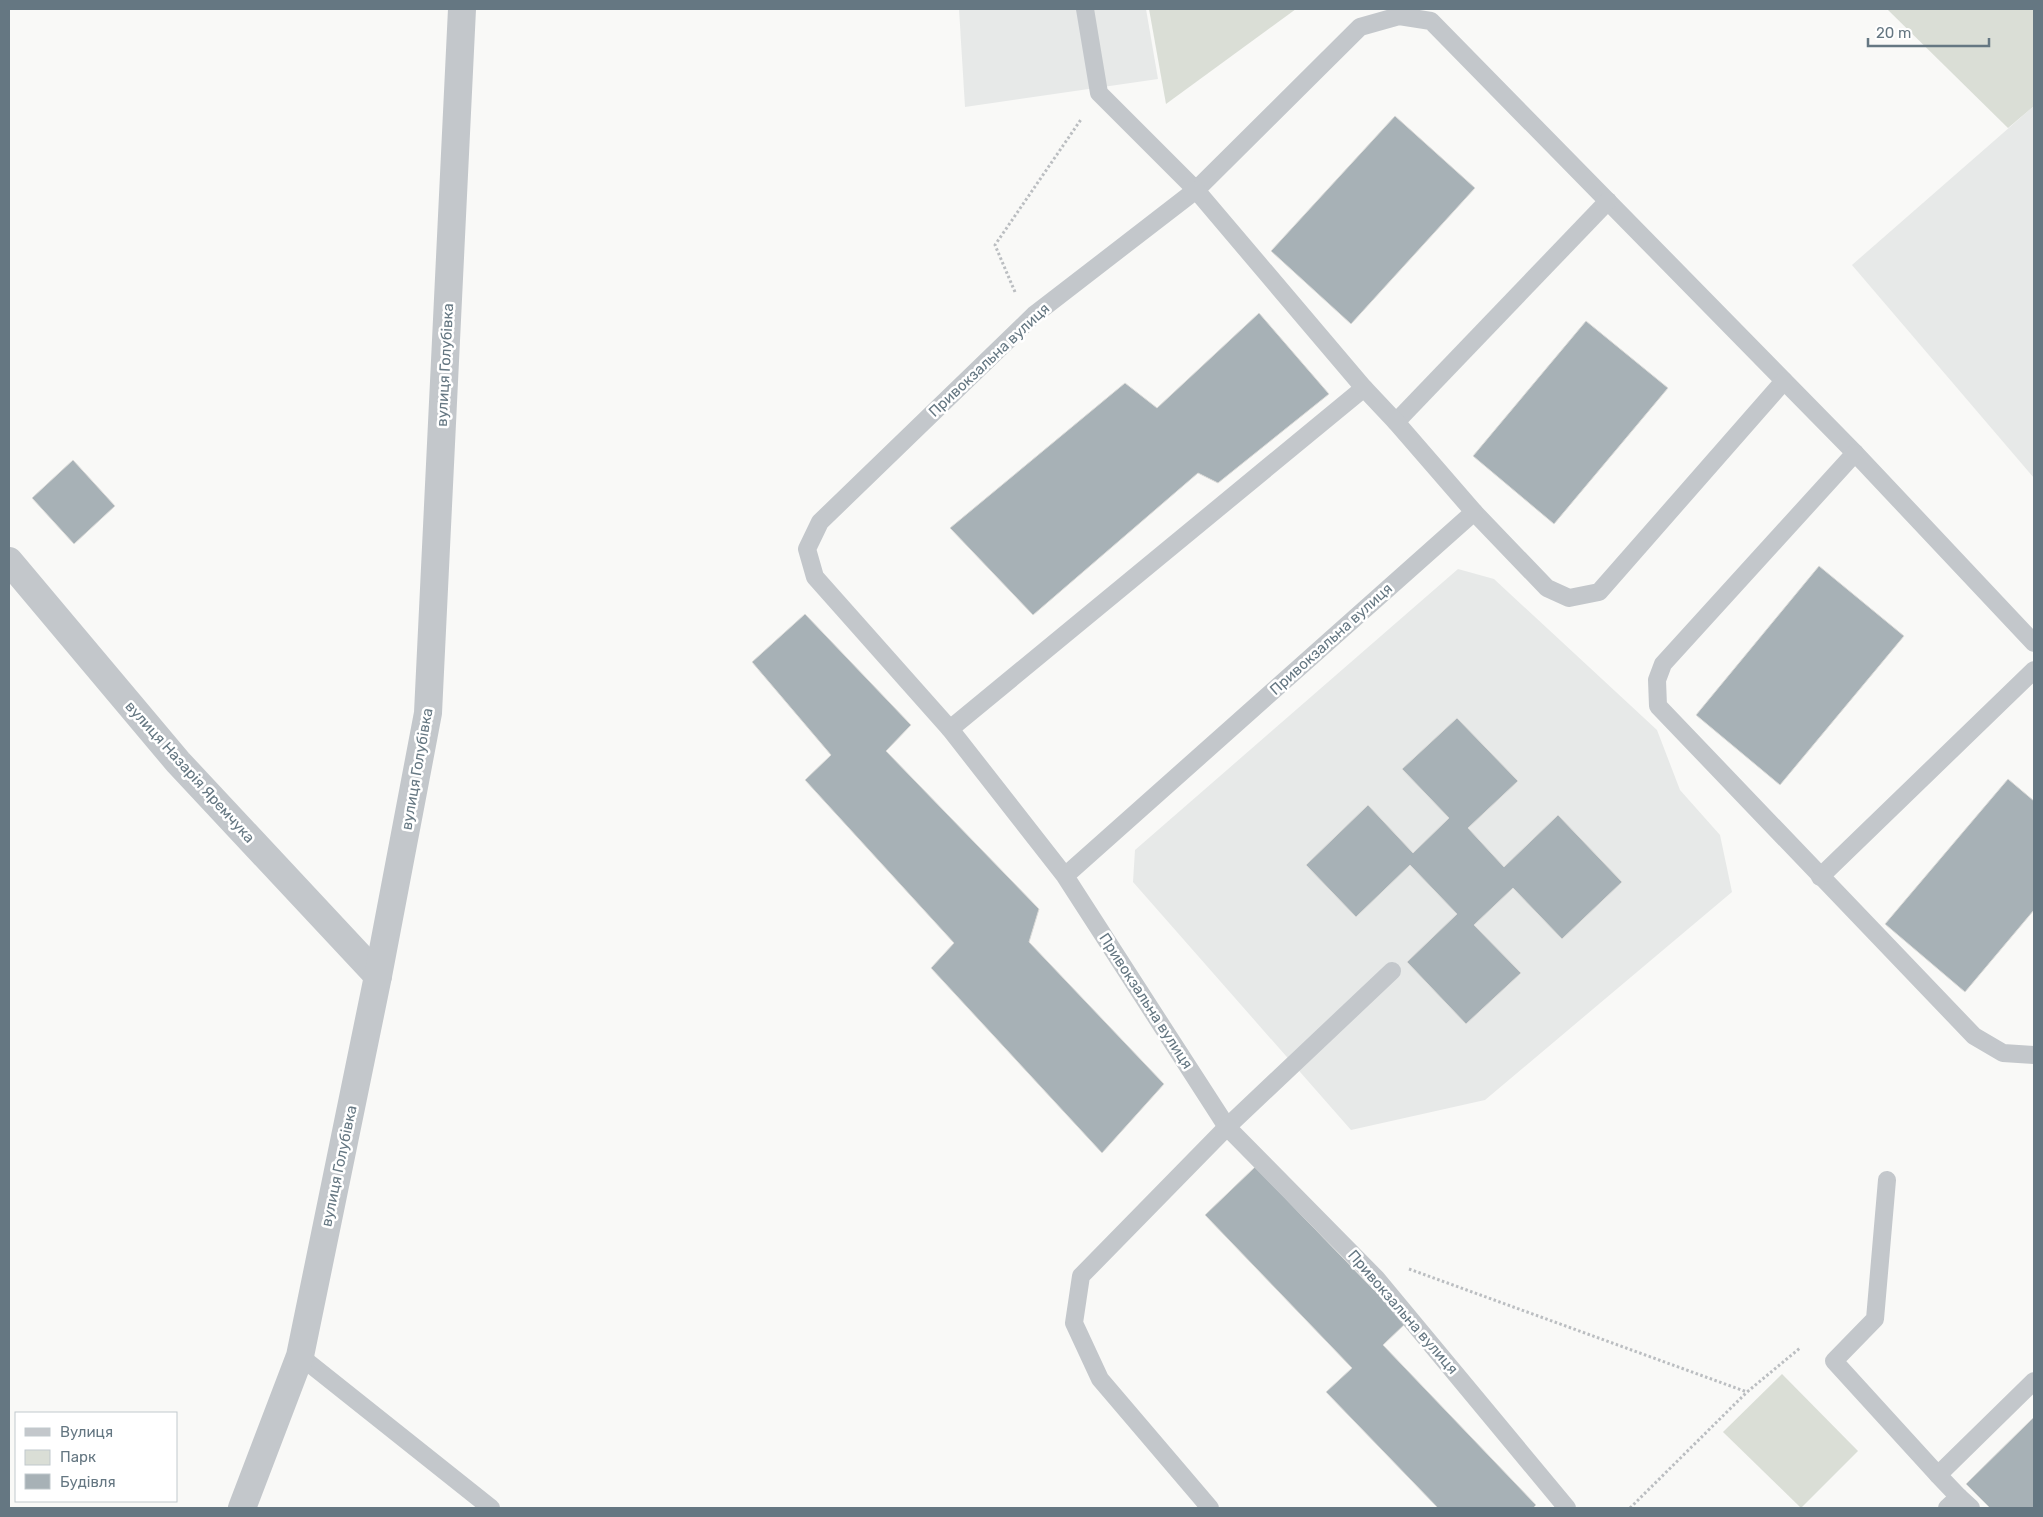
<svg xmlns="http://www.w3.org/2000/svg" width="2043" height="1517" viewBox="0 0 2043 1517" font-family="Rubik,sans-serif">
<rect width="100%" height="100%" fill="#f9f9f7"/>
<g fill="#e7e9e8">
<path d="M959,9H1146L1158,79L965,107Z"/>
<path d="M2034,106V478L1852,265Z"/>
<path d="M1458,569L1494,579L1657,730L1680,790L1720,835L1732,892L1485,1100L1351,1130L1133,882L1135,850Z"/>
</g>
<g fill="#daded6">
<path d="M1149,9H1296L1166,104Z"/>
<path d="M1887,9H2034V106L2008,128Z"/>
<path d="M1782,1374L1858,1451L1801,1508L1723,1432Z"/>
</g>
<g fill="#a7b1b6" stroke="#dbdbd9">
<path d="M1395,116L1475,188L1351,324L1271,251Z"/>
<path d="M1259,313L1329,394L1218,483L1198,473L1033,615L950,528L1125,383L1157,408Z"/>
<path d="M1586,321L1668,388L1554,524L1473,456Z"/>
<path d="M73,460L115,506L74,544L32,498Z"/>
<path d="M1819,566L1904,636L1780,785L1696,715Z"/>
<path d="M805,614L911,725L886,751L1039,909L1029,942L1164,1084L1102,1153L931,968L954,943L805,780L831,755L752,662Z"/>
<path d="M1457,718L1518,781L1468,828L1504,867L1558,815L1622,882L1562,939L1513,888L1474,925L1521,973L1466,1024L1407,962L1457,914L1410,865L1356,917L1306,865L1368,805L1413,853L1449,818L1402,769Z"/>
<path d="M2008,779L2034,801V910L1965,992L1885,924Z"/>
<path d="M1255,1167L1406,1323L1383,1345L1536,1505L1533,1508H1438L1326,1392L1352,1368L1205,1215Z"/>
<path d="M2034,1417V1508H1990L1966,1484Z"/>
</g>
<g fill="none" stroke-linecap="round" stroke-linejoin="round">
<g stroke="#bbbec1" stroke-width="3" stroke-dasharray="2.5 2.5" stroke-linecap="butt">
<path d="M1015,292L995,245L1082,118"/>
<path d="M1409,1269L1747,1392L1800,1348"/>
<path d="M1630,1508L1747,1392"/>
</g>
<g stroke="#c3c7cb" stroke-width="18">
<path d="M1085,9L1099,93L1196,190L1360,27L1399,16L1431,21L1855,453L2034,643"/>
<path d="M1396,422L1608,201"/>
<path d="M1855,453L1663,664L1657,680L1658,706L1974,1036L2003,1053L2034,1055"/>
<path d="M1474,512L1547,588L1569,598L1599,592L1784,381"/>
<path d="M950,729L1364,388"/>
<path d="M1065,876L1474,512L1396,422L1364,388L1196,190L1034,315L820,522L807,549L815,577L950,729L1065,876L1227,1127L1392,971"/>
<path d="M1820,877L2034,670"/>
<path d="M1887,1180L1875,1319L1834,1361L1938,1475"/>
<path d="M300,1356L491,1508"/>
<path d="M1959,1497L1938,1475L2034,1381"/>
<path d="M1210,1508L1100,1379L1074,1323L1081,1276L1227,1127L1376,1278L1567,1508"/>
<path d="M1947,1508L1959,1497L1971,1508"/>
</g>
<g stroke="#c3c7cb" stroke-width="28">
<path d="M9,561L178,762L378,976"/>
<path d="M242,1508L300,1356L378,976L428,713L462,9"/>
</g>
</g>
<g text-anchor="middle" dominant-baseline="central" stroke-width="5" stroke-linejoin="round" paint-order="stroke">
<g font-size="15" fill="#657782" stroke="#fff">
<text transform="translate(989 360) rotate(-43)">Привокзальна вулиця</text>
<text transform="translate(445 365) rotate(-87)">вулиця Голубівка</text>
<text transform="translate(1331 639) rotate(-42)">Привокзальна вулиця</text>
<text transform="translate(417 769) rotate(-80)">вулиця Голубівка</text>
<text transform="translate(190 772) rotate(48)">вулиця Назарія Яремчука</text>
<text transform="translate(1146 1001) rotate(57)">Привокзальна вулиця</text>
<text transform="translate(339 1166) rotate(-78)">вулиця Голубівка</text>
<text transform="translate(1403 1312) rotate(49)">Привокзальна вулиця</text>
</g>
</g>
<rect width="2043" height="1517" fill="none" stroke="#657782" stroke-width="20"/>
<rect x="15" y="1412" width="162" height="90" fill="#ffffff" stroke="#c1c9cd"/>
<rect x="25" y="1428" width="25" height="8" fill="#c3c7cb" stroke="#c1c9cd"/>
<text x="60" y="1437" font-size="15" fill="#657782">Вулиця</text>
<rect x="25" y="1450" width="25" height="15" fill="#daded6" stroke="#c1c9cd"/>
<text x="60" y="1462" font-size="15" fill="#657782">Парк</text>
<rect x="25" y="1474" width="25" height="15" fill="#a7b1b6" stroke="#c1c9cd"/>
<text x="60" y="1487" font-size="15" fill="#657782">Будівля</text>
<path d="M1868 38v8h121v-8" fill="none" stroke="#657782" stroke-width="2.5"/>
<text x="1876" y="38" font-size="15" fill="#657782" stroke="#ffffff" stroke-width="4" paint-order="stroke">20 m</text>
</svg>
